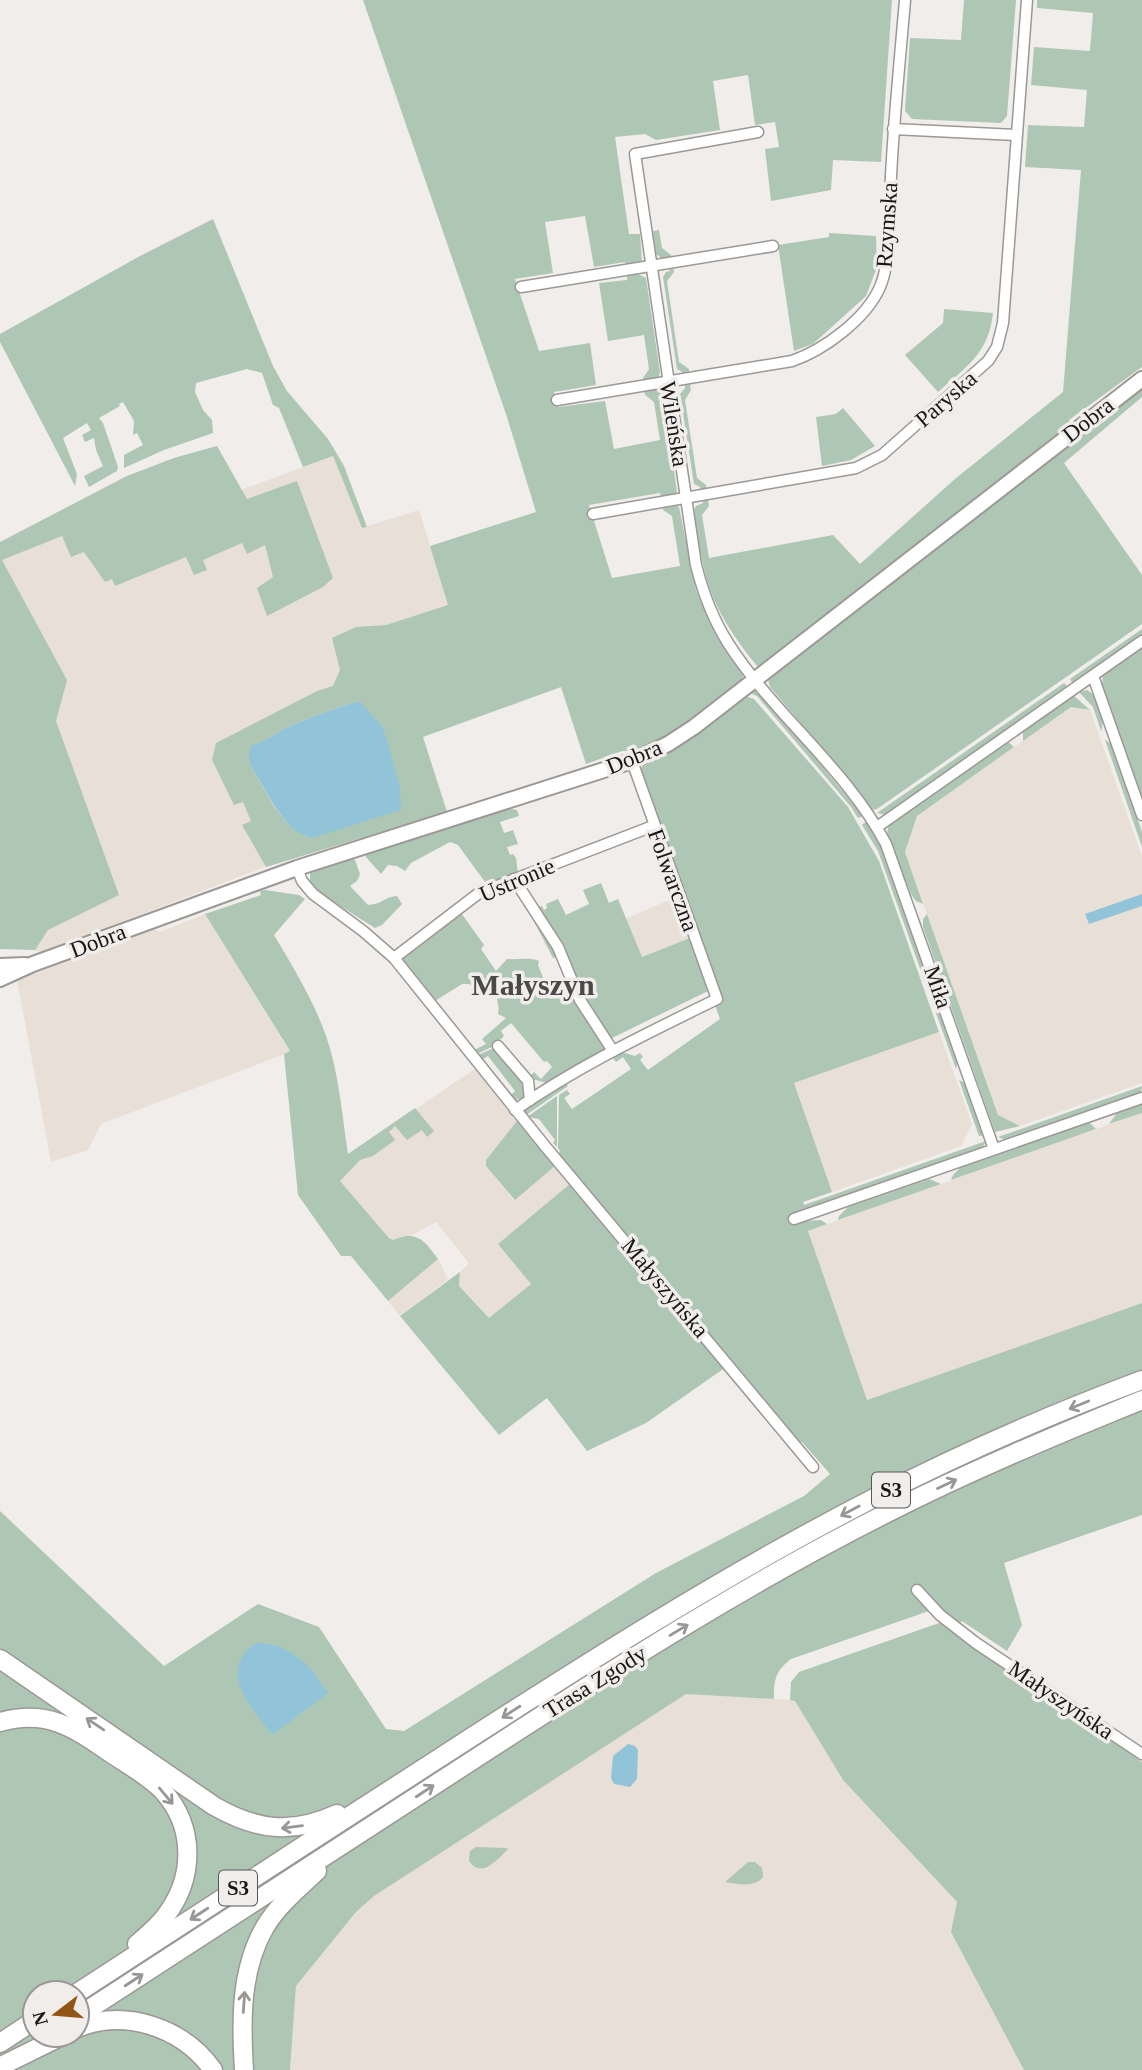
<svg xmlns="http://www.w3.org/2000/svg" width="1142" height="2070" viewBox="0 0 1142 2070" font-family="'Times New Roman',serif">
<rect width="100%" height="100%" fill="#f0edeb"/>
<g fill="#e8dfd7">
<path d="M217,446L241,490L333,456L362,528L419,510L449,605L386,625L447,812L265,867L42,952L0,942V542L127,476L174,458Z"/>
<path d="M1071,707L1090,710L1142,856V1083L1020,1126L998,1115L905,852L917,816Z"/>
<path d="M674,898L690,938L642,957L625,919Z"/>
<path d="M205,914L290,1052L101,1124L88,1150L51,1162L17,980L154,929L160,932Z"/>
<path d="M939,1032L972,1124L961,1146L832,1192L794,1083Z"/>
<path d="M475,1069L517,1121L486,1160V1166L514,1200L556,1165L571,1183L531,1284L489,1318L459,1286L460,1272L469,1263L436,1222L391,1246L325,1170Z"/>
<path d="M1142,1113V1303L867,1400L808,1231Z"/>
<path d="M438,1259L448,1279L400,1316L388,1301Z"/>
<path d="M686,1694L795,1700L843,1780L1113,2070H290L296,1986L356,1912L374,1896L531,1793Z"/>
</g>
<g fill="#aec7b4" fill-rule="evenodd">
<path d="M363,0H892L881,162L833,160L831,190L771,201L765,149L779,147L775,122L755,125L748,75L713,81L720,130L656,140L645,134L615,137L629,234H640L642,262L626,267L625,262L594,267L585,216L545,222L553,273L515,279L539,351L590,343L596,385L554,392L558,407L605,401L614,449L660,440L654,402L645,395L644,390L655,389L663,393L677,492L674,495L661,498L660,493L589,505L612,578L680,566L672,516L663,510L662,505L674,504L679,507L696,590L711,625L743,675L742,682L683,728L642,750L622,751L586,764L561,687L423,737L447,812L266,867L242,825L251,821L243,802L234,805L212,760L216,743L317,691L333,686L340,670L332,638L356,627L386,625L448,605L430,546L536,512L506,414ZM359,701L289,825L273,805L250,764L252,746C265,742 274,734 286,728C310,717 334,709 359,701Z"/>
<path d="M964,0H1016L1007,116L1001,123L912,119L905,111L910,38L961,40Z"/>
<path d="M1037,0H1142V367L1069,420L1073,436L1142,385V397L1064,463L1142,575V624L877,809L872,810L863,796L770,687L768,679C745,652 722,623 710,589C701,564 698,536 694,510L696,506L703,503V500L708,499L709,506L702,515L709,558L833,535L860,564L955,479L1063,392L1081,170L1025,167L1028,125L1084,127L1087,90L1031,85L1034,47L1090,51L1093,13L1037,8Z"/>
<path d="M213,219L273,366L287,391L328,439L344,466L367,527L362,528L333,456L303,467L279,408L273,405L262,373L247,369L196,383L195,392L203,410L212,420L213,433L164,450L124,468V455L143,445L137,433L133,435L134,421L123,402L119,404L120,406L99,418L103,423L118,467L117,471L89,487L84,476L103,466L96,450L94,438L85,442L82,435L91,430L87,423L63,438L77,474L75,486L0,342V334L140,256Z"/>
<path d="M659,230L662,248L671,255L672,260L661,258L656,254L653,231Z"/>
<path d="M829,233L876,236L877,267L866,296L813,344L794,351L778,245L829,237Z"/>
<path d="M673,267L674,272L667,281L679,362L689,369V375L683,376L682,372L677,369L663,277L666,272L670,271L669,268Z"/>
<path d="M636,273L646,278L660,372L658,380L643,383V378L649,369L644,335L608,341L599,283L627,280V274Z"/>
<path d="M944,309L993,313C989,353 966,367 938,392L905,355L943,323Z"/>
<path d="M690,384L691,390L685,400L697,478L706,485L707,490L701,491L700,487L694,484L680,394L685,388V385Z"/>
<path d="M843,408L875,446L851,460L822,466L816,417L836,414Z"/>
<path d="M217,446L247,499L297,481L333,578L323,587L267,616L257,588L273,577L265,545L247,554L242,543L203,560L207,570L194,575L186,557L115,586L112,579L105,582L84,552L71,557L62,536L2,560L67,680L56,721L119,895L48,930L35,950L0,949V542L127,476L174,458Z"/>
<path d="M1142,629V635L1073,684L1070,679Z"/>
<path d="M1142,648V799L1102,685L1103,674Z"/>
<path d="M1064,683L1068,687L886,815L877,813Z"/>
<path d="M751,690L761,692L863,816L858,818L851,807L757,696L747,692Z"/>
<path d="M1087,690C1099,696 1106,719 1101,731L1093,707L1079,692Z"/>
<path d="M742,695L754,699L848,807L879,861L939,1032L794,1083L832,1192L803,1202L804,1205L986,1141L982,1149L802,1212L805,1221L821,1220L827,1224L808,1231L867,1400L1142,1303V1515L1004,1563L1022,1625L1007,1651L962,1621L959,1624L942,1610L926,1612L791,1659C775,1671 774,1680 774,1699L686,1694L374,1896L356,1912L296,1986L290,2070H0V1511L164,1666L258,1604L319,1627L386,1729L404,1731L656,1573L804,1496L830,1474L802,1442H798L558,1154L560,1151L558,1148L559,1095L567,1090L570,1094L564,1098L572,1109L631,1069L623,1057L616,1062L613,1058L622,1052L635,1056L640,1053L643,1057L640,1060L648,1070L720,1019L715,1005L722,1002L658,827L641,770L643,763C680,743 711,723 742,695ZM35,1993H77V2035H35Z"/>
<path d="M1073,695L1090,710L1071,707L1023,741V731Z"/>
<path d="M1105,740L1112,744L1142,832V847Z"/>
<path d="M1008,742L1014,747L917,816L905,852L923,904L916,901L911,894L887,836L888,826Z"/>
<path d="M505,807L517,810L519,816L500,822L504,833L513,830L518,844L507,847L510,855L513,854L516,858L518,874L488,886L458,845L450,842L411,863L405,871L397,866L388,865L381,874L366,857L364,851Z"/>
<path d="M867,821L882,847L958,1060L956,1069L878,851L862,825Z"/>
<path d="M349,856L355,860L360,874L357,881L350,886L368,905C383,904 384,897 397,896L402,904L382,925L375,928L313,889L310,884V870Z"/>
<path d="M514,883L543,928L609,1051L551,1084L528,1078L534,1072L541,1079L552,1067L547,1061L544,1062L511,1023L501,1031L504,1036L494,1046L477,1054L474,1050L486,1044L482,1039L506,1018L498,1014C500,1003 495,996 494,985L489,979L488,983L477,991L469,984H462L435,1001L401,960V957L459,910L484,945L481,949L496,971L507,959C518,960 530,957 539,961L538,965L550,995L568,987L557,957L553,958L525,904L511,884Z"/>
<path d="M601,883L609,903L618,899L642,957L690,938L710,990L610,1039L576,984L554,932L537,907L542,906L544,910L547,908L546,904L558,899L566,915L589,904L583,890Z"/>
<path d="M265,890L299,895L305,899L274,935C293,967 314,1001 326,1036C339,1073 342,1115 348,1154L415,1108L434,1131L427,1137L422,1130L407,1140L395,1126L389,1132L395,1140L373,1156L360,1160L340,1181L389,1238L393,1240C417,1230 424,1240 438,1259L388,1301L351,1256H341L298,1195L284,1054L290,1051L205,914L261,895L260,891Z"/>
<path d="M927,914L998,1115L1020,1126L995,1132L923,927V919Z"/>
<path d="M496,1047L527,1083L525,1098L514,1100L510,1096L515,1091L488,1056L482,1060L478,1055Z"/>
<path d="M959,1080L967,1084L985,1135L979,1136Z"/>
<path d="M565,1081L568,1086L526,1115L524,1110Z"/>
<path d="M1142,1086L1141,1093L1006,1140L998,1137Z"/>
<path d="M557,1096V1147L553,1143L555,1140L539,1119L527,1117Z"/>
<path d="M1142,1103V1113L1109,1124L1116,1114Z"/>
<path d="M517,1121L556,1165L515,1200L486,1166V1160Z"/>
<path d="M1089,1122L1096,1129L951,1180L953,1175L961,1167Z"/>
<path d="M929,1179L941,1184L838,1220L839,1216L848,1207Z"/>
<path d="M571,1183L726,1367L646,1423L587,1451L547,1398L499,1435L400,1316L460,1272L459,1286L489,1318L531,1284L498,1244Z"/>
<path d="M942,1622L1142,1762V2070H1024L951,1932L957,1902L843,1780L795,1701L790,1700L791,1682L799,1672Z"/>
<path d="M476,1847L506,1848L508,1849C497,1860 482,1879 469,1861L470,1851Z"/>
<path d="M748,1862H755L762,1868L763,1877C755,1888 737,1884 725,1882Z"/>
</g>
<g fill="#92c4d9">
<path d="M359,701L383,727L400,786L401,810L312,838L299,833L289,825L273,804L250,764L249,752L252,745C265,742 274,734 286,728C310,717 334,709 359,701Z"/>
<path d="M1142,894V906L1089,924L1085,914Z"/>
<path d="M258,1643C290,1643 312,1667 328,1693L272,1735C257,1714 226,1683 242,1657C246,1650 250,1646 258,1643Z"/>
<path d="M628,1744L635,1746L638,1750L637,1779L630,1787L614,1784L611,1778L613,1756Z"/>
</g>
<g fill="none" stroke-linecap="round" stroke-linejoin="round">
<g stroke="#9b9895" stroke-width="13">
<g id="street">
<path d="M893,129L1016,135"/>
<path d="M758,132L635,154L696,565C703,593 713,619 728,643C774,715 846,768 886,844L994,1149"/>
<path d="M521,287L773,246"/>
<path d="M557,400L792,361C824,350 866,319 880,287C892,259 889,207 891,176C894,117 900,59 905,0"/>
<path d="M593,514L856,468L882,455L988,361L997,347L1003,323L1027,0"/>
<path d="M1093,676L1142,815"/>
<path d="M877,827L1142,641"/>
<path d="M297,868L302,881L313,894L363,931L394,958L545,1146L813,1467"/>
<path d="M514,879L558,947L580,1000L613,1051"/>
<path d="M394,958L479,893L653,826"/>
<path d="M498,1046L528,1081L530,1100"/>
<path d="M515,1110C578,1066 648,1033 717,999L632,761"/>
<path d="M794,1219L1142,1098"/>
<path d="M917,1590L940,1615L976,1643L1142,1754"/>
</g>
</g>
<g stroke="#9b9895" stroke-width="18">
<g id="secondary">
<path d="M0,966L25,965"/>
<path d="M0,979L33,964L297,868L632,761L668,744L694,727L1142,379"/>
</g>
</g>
<g stroke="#9b9895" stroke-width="21">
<g id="highway">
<path d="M0,1659L214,1806C256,1830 291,1835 337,1814"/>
<path d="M0,1722C46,1709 73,1727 109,1752C127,1764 147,1775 162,1790C196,1827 195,1879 164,1918C157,1927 146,1936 137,1944"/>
<path d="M77,1993C195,1916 312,1840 430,1764C575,1670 722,1576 876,1497C962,1453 1051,1414 1142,1380"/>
<path d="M77,2017C216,1927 354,1836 493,1747C621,1664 750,1582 887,1513C970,1471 1056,1435 1142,1400"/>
<path d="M77,2028C126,2008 183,2028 213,2070"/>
<path d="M0,2043L35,2020"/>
<path d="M3,2065L64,2035"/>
<path d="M244,2070C241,2022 240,1970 265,1927C278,1905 299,1888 317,1871"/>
</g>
</g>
<use href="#street" stroke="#fff" stroke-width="10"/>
<use href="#secondary" stroke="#fff" stroke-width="14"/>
<use href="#highway" stroke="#fff" stroke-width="18"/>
</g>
<defs><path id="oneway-shaft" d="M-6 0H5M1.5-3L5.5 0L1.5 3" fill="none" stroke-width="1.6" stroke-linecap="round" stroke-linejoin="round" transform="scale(1.75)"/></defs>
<g stroke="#979796">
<use href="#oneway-shaft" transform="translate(1079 1405) rotate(158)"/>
<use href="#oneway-shaft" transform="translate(947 1484) rotate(-25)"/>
<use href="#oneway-shaft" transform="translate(850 1511) rotate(152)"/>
<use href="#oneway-shaft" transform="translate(679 1630) rotate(-31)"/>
<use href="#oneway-shaft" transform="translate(511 1712) rotate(147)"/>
<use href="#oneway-shaft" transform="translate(95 1724) rotate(-146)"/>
<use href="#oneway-shaft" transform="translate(425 1791) rotate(-33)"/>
<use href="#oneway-shaft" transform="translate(166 1796) rotate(50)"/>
<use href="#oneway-shaft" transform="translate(292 1827) rotate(173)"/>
<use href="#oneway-shaft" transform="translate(199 1914) rotate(147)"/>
<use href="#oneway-shaft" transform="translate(134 1980) rotate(-33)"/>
<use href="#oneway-shaft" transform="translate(244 2002) rotate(-86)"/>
</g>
<g text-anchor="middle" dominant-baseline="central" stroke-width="7" stroke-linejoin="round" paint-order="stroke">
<g fill="#f0edeb" stroke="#595756" stroke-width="2">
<rect x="872" y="1472.5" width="38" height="35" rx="5"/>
<rect x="219" y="1870.5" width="38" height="35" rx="5"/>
</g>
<g font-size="21" font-weight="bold" fill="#181716">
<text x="891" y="1490">S3</text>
<text x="238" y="1888">S3</text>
</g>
<g font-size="23" fill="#181716" stroke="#f0edeb">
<text transform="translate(887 225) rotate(-86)">Rzymska</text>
<text transform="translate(946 399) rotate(-41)">Paryska</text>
<text transform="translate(1088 420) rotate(-38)">Dobra</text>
<text transform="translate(674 424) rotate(81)">Wileńska</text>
<text transform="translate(634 757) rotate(-22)">Dobra</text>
<text transform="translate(517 880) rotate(-23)">Ustronie</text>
<text transform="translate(673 880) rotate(70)">Folwarczna</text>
<text transform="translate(98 941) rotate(-21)">Dobra</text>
<text transform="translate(938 987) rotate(71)">Miła</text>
<text transform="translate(665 1288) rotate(50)">Małyszyńska</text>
<text transform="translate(595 1682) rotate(-32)">Trasa Zgody</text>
<text transform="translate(1061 1700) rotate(34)">Małyszyńska</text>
</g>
<g font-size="30" font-weight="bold" fill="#4c4a48" stroke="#f0edeb">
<text x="533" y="984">Małyszyn</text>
</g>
</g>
<g transform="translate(56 2014) rotate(254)"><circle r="33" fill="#f0edeb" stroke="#9a9796" stroke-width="2"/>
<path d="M0-5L12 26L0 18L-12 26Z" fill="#915616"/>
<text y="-10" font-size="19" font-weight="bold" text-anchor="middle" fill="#181716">N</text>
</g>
</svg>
